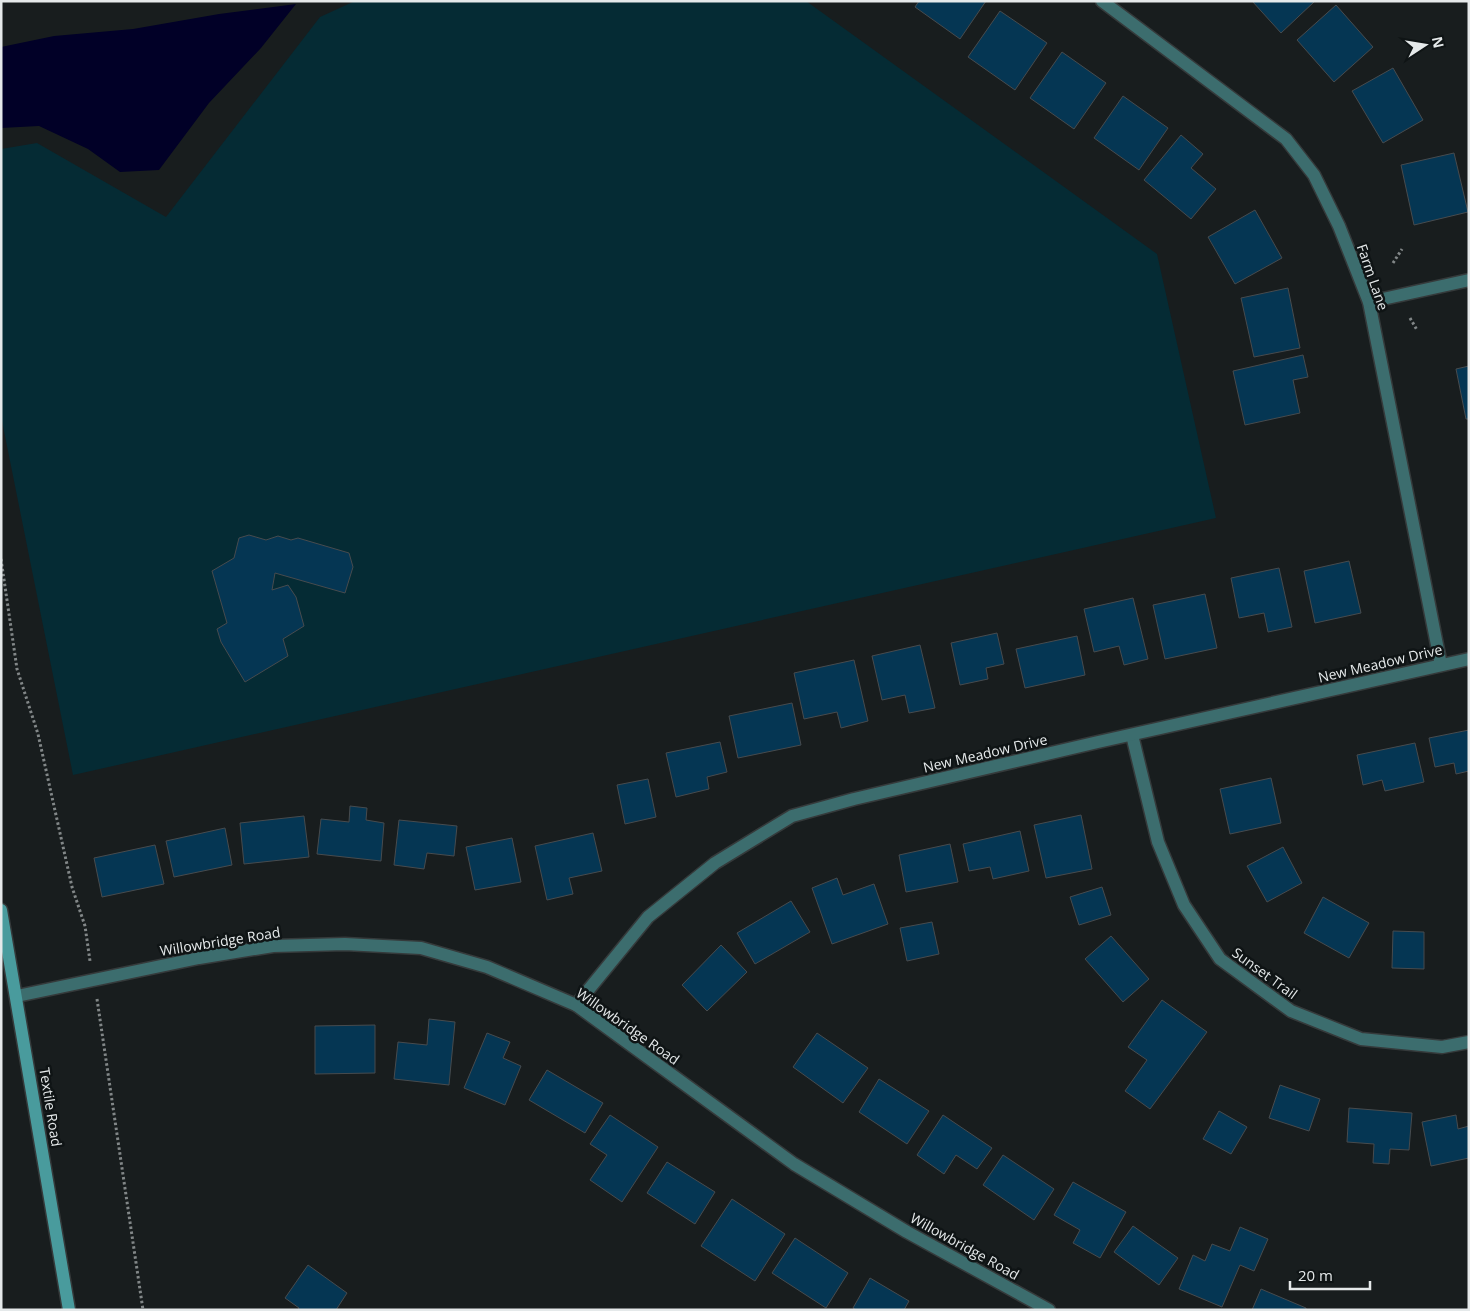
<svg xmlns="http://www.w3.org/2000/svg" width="1470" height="1311" viewBox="0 0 1470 1311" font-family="'Open Sans',sans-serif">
<rect width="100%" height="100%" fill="#181d1e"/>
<path fill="#052b34" d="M355,1H806L1157,254L1216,518L73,775L1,416V149L37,143L166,217L320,17Z"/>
<path fill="#010027" d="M296,4L261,48L209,103L159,170L120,172L88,149L39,126L1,128V47L54,36L133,29L219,14Z"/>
<g fill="#053653" stroke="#474b4e">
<path d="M919,1H986L960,39L915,7Z"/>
<path d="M1252,1H1315L1281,33Z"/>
<path d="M1336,5L1373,47L1334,82L1297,40Z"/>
<path d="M1000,11L1047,43L1015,90L968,57Z"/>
<path d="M1062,52L1106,83L1074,129L1030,98Z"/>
<path d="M1393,68L1423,120L1383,143L1352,91Z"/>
<path d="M1123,96L1168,128L1139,170L1094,138Z"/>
<path d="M1181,135L1203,154L1191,168L1216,189L1191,219L1144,180Z"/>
<path d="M1454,153L1468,212L1414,225L1401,165Z"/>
<path d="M1255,210L1282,258L1235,284L1208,237Z"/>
<path d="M1288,288L1300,348L1254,357L1241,298Z"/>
<path d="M1303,355L1308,377L1293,380L1300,413L1245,425L1233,371Z"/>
<path d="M1469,366V419H1466L1456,369Z"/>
<path d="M249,535L266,540L278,536L291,540L298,538L349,553L353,567L345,593L275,573L272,590L288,585L296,597L304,626L283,639L288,656L245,682L221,642L217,629L227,623L212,571L234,558L239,538Z"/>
<path d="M1349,561L1361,613L1315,623L1304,571Z"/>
<path d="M1279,568L1292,627L1268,632L1264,613L1239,618L1231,578Z"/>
<path d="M1205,594L1217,648L1165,659L1153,605Z"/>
<path d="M1133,598L1148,659L1124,665L1119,646L1094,652L1084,609Z"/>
<path d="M997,633L1004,664L986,668L988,679L960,685L951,643Z"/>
<path d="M1077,636L1085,675L1025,688L1016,649Z"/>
<path d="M920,645L935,708L909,713L905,695L882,700L872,656Z"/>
<path d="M854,660L868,721L841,728L837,712L804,719L794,673Z"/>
<path d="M792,703L801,745L738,758L729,716Z"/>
<path d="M1469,730V771L1456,774L1454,763L1435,767L1429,738Z"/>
<path d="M720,742L727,772L707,777L709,789L676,797L666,753Z"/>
<path d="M1415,743L1424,782L1385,791L1382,780L1363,785L1357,755Z"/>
<path d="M1271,778L1281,823L1230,834L1220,789Z"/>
<path d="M648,779L656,817L625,824L617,785Z"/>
<path d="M350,806L367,808L366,820L384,823L381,861L317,854L321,819L349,822Z"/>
<path d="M1081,815L1092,869L1046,878L1034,825Z"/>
<path d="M304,816L309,857L244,864L240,823Z"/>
<path d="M399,820L457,826L454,856L427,853L424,869L394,865Z"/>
<path d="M225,828L232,865L174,877L166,841Z"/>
<path d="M1020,831L1029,871L993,879L990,867L969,871L963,844Z"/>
<path d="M593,833L602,871L569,878L573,894L547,900L535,846Z"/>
<path d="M512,838L521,882L475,890L466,847Z"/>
<path d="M950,844L958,882L906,892L899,855Z"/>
<path d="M155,845L164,884L102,897L94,858Z"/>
<path d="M1283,847L1302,883L1267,902L1247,866Z"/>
<path d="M837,878L843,895L874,884L888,924L832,944L812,888Z"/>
<path d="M1102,887L1111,915L1079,925L1070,897Z"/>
<path d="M1323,897L1369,923L1349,958L1304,933Z"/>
<path d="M791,901L810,932L755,964L737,933Z"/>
<path d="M932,922L939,954L907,961L900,928Z"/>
<path d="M1393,931L1424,932V969L1392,968Z"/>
<path d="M1111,936L1149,979L1123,1002L1085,959Z"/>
<path d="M721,945L747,972L707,1011L682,985Z"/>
<path d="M1162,1000L1207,1032L1150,1109L1125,1091L1147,1060L1128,1047Z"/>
<path d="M429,1019L455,1022L449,1085L394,1079L398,1042L427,1045Z"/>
<path d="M375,1025V1073L315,1074V1026Z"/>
<path d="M487,1033L510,1042L503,1058L521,1066L505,1105L464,1088Z"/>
<path d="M817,1033L868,1068L843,1103L793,1067Z"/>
<path d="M547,1070L603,1103L585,1133L529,1100Z"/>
<path d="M879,1079L929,1111L907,1144L859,1112Z"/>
<path d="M1280,1085L1320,1099L1309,1131L1269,1118Z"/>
<path d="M1349,1108L1412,1113L1409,1150L1390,1149L1389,1164L1373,1163L1374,1144L1347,1142Z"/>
<path d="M1219,1111L1247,1127L1231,1154L1203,1139Z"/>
<path d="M610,1115L658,1147L622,1202L590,1180L607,1155L590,1144Z"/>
<path d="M943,1115L992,1148L977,1169L956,1155L944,1174L917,1155Z"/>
<path d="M1456,1115L1458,1129L1469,1126V1158L1431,1166L1422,1122Z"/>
<path d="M1003,1155L1054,1189L1034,1220L983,1185Z"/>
<path d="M667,1162L715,1192L695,1224L647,1193Z"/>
<path d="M1073,1182L1126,1212L1100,1258L1073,1243L1080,1230L1054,1215Z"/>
<path d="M732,1199L785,1234L755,1281L701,1246Z"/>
<path d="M1133,1226L1178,1258L1159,1285L1114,1252Z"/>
<path d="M1240,1227L1268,1239L1254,1271L1240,1265L1222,1307L1179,1289L1193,1255L1205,1261L1212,1244L1230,1251Z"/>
<path d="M795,1238L848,1273L826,1308L772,1273Z"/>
<path d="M308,1265L347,1293L336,1310H298L299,1308L285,1298Z"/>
<path d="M870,1278L909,1301L904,1310H856L853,1308Z"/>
<path d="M1261,1289L1306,1308V1310H1252Z"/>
</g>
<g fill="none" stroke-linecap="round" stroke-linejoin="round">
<g stroke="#353a3b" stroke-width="15">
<g id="street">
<path d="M1102,1L1286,139L1314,175L1339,226L1369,302L1441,665"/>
<path d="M1369,302L1469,280"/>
<path d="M1132,735L1158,842L1184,905L1220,959L1291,1011L1361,1039L1442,1047L1469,1042"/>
<path d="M17,996L199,958L273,946L345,944L421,948L487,967L576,1005L794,1164L907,1232L1049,1310"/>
<path d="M576,1005L648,917L715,863L792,816L854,799L1098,742L1469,659"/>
</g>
</g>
<g stroke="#353a3b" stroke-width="15">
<path id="secondary" d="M1,910L69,1310"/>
</g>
<g stroke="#828788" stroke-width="3" stroke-dasharray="2.5 2.5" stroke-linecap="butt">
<path d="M1393,263L1402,249"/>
<path d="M1410,318L1417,330"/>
<path d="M1,559L17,669L38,734L72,887L85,926L90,961"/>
<path d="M97,999L143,1310"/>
</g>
<use href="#street" stroke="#3c6d6e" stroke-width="12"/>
<use href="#secondary" stroke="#499b9d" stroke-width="12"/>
</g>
<g text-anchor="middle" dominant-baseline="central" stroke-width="5" stroke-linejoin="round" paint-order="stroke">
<g font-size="14" fill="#e5e9ea" stroke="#0f1415">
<text transform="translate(1373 277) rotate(71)">Farm Lane</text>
<text transform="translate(1380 663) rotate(-13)">New Meadow Drive</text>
<text transform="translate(985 753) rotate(-13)">New Meadow Drive</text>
<text transform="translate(220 941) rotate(-9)">Willowbridge Road</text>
<text transform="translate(1265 973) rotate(36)">Sunset Trail</text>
<text transform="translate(628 1026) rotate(35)">Willowbridge Road</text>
<text transform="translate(51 1107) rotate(81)">Textile Road</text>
<text transform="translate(965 1246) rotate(29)">Willowbridge Road</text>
</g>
</g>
<rect width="1470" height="1311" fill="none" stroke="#e5e9ea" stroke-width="5"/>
<g transform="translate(1425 45) rotate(78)" stroke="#0f1415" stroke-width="4" paint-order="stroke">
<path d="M0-4L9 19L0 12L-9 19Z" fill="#e5e9ea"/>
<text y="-8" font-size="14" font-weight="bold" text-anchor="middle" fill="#e5e9ea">N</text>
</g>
<path d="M1290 1281v8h80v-8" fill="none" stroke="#e5e9ea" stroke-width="2.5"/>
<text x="1298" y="1281" font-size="15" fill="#e5e9ea" stroke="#0f1415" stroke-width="4" paint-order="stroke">20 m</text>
</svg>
